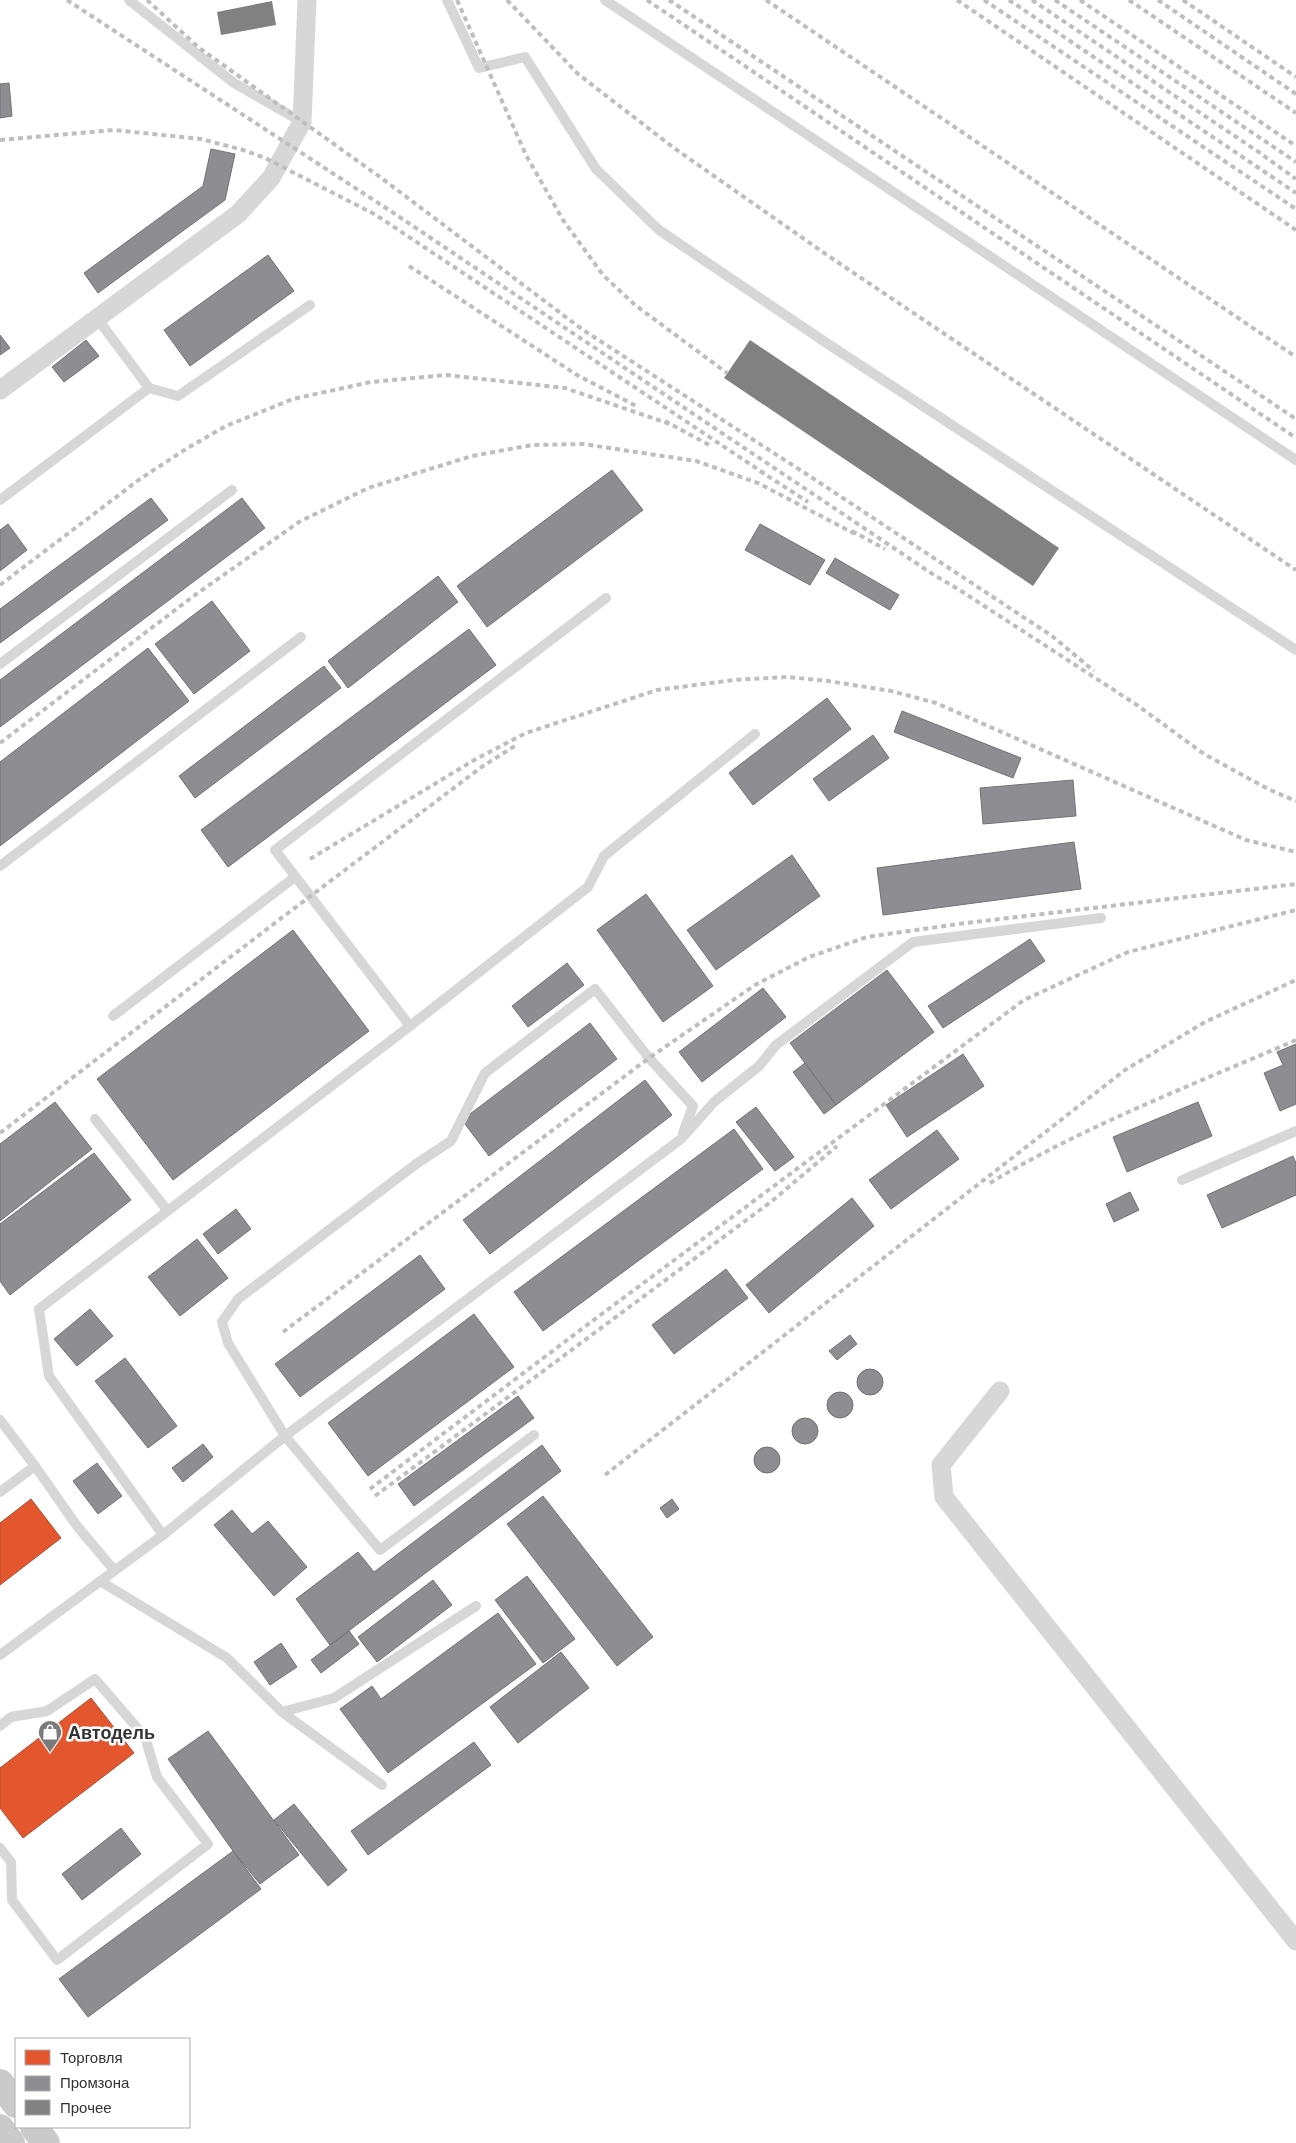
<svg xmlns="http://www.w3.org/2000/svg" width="1296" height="2143" viewBox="0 0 1296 2143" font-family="'Work Sans',sans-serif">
<rect width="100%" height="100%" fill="#fff"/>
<g fill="#e4572e" stroke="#af4c30">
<path d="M31,1499L61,1538L0,1585V1523Z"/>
<path d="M91,1698L134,1753L23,1838L0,1808V1768Z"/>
</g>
<g fill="#8d8d92" stroke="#727276">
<path d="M9,83L12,116L0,118V84Z"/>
<path d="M211,149L235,154L225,200L98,293L84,273L203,186Z"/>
<path d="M268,255L294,291L190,366L164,330Z"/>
<path d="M0,335L10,348L0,355Z"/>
<path d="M86,340L99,356L64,382L52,367Z"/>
<path d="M612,470L643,510L487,627L457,586Z"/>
<path d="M151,498L168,520L0,643V609Z"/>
<path d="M242,498L265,528L0,727V680Z"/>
<path d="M8,524L27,550L0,571V530Z"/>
<path d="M760,524L825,560L810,585L745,550Z"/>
<path d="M835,558L899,595L890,610L826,573Z"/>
<path d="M438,576L458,602L348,688L328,661Z"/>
<path d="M212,601L250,651L194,694L155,644Z"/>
<path d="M469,629L496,665L228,867L201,830Z"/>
<path d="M148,648L189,701L0,846V762Z"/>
<path d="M324,666L341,688L195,798L179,776Z"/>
<path d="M827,698L851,729L753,805L729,773Z"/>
<path d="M902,711L1021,758L1013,778L894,732Z"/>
<path d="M873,735L889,758L829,801L813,779Z"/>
<path d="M1073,780L1076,816L983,824L980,788Z"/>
<path d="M1074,842L1081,889L883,915L877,868Z"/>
<path d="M792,855L820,896L716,970L687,930Z"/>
<path d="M646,894L713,986L663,1022L597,930Z"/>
<path d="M293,930L369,1031L173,1180L97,1079Z"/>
<path d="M1030,939L1045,961L943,1028L928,1006Z"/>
<path d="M567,963L584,985L528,1027L512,1006Z"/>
<path d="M887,970L934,1032L836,1105L790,1043Z"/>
<path d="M763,988L786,1017L702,1082L679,1052Z"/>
<path d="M590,1023L617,1059L489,1156L462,1120Z"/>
<path d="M1296,1044V1104L1280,1111L1264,1073L1283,1065L1277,1052Z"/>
<path d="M963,1054L984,1086L907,1137L886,1105Z"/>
<path d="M805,1063L836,1105L824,1114L793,1072Z"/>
<path d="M645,1080L672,1115L490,1254L463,1220Z"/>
<path d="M55,1102L92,1149L0,1221V1144Z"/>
<path d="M1198,1102L1212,1136L1127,1172L1113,1137Z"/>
<path d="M756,1107L794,1157L775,1171L736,1122Z"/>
<path d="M734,1129L763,1169L543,1331L514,1292Z"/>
<path d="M937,1130L959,1159L891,1209L869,1180Z"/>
<path d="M94,1153L131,1200L10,1295L0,1281V1224Z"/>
<path d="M1293,1156L1296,1163V1195L1222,1228L1207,1195Z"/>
<path d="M1130,1192L1139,1210L1114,1222L1106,1204Z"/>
<path d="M852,1198L874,1226L769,1313L746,1285Z"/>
<path d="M236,1209L251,1229L218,1254L203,1234Z"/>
<path d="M197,1239L228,1278L180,1316L148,1277Z"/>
<path d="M420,1255L445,1289L300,1397L275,1364Z"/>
<path d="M726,1269L748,1298L674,1354L652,1325Z"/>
<path d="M90,1309L113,1336L77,1366L54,1339Z"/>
<path d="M474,1314L514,1367L368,1476L328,1423Z"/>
<path d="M850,1335L857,1344L837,1360L829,1351Z"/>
<path d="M125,1358L177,1426L148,1448L95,1381Z"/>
<circle cx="870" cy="1382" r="13"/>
<circle cx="840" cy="1405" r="13"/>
<path d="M518,1396L534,1418L414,1506L398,1484Z"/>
<circle cx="805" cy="1431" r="13"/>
<path d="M203,1444L213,1457L183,1482L172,1468Z"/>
<path d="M542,1445L561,1471L330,1645L296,1599L358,1552L374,1572Z"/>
<circle cx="767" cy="1460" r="13"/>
<path d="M97,1463L122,1496L98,1514L73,1481Z"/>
<path d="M543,1496L653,1637L617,1666L507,1524Z"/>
<path d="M672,1499L679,1509L667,1518L660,1508Z"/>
<path d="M232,1510L252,1534L268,1521L307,1567L274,1596L214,1525Z"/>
<path d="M527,1576L575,1639L543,1663L495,1600Z"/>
<path d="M433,1580L452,1605L377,1662L358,1637Z"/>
<path d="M498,1613L536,1664L388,1773L340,1709L372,1686L381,1699Z"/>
<path d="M349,1631L359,1644L321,1673L311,1660Z"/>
<path d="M281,1643L297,1667L270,1685L254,1662Z"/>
<path d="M561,1652L589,1688L518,1743L490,1707Z"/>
<path d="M208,1731L299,1855L260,1884L233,1851L168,1759Z"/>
<path d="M474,1742L491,1765L368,1855L351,1831Z"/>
<path d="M294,1804L347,1870L328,1886L274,1820Z"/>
<path d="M121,1828L141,1854L82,1900L62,1874Z"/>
<path d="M233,1851L261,1889L88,2017L59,1979Z"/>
</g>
<g fill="#818181">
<path d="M272,1L276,25L221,35L217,12Z"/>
<path d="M750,340L1059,548L1033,586L724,378Z"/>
</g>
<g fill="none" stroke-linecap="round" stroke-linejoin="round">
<g stroke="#d7d7d7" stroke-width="10">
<path d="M129,0L234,83L302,122"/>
<path d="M447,0L479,68L525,57L596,169L659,230L831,346L1296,650"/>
<path d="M605,0L1296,460"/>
<path d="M149,388L178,396L310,305"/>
<path d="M0,500L149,388L97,318"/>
<path d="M0,664L232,490"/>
<path d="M0,866L301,637"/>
<path d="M113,1016L295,877"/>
<path d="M410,1026L275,850L606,598"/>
<path d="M95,1119L167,1210"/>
<path d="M1182,1180L1296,1131"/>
<path d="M0,1420L35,1466L0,1492"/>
<path d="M534,1435L380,1550L285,1436L681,1139L714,1102L759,1066L776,1045L913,942L1101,918"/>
<path d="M35,1466L77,1526L114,1570"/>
<path d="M163,1535L285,1436L228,1343L222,1322L238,1299L416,1164L451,1141L485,1073L595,989L649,1058L693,1106L683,1133"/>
<path d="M100,1581L227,1658L282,1712L334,1698L476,1606"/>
<path d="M0,1655L163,1535L49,1376L39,1309L410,1026L588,887L604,856L755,734"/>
<path d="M282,1712L382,1785"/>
<path d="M0,1726L11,1717L47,1711L95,1679L145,1737L157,1777L208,1844L57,1960L12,1900L11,1862L0,1848"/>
</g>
<g stroke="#d7d7d7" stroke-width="19">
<path d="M0,390L238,214L271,178L302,122L307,0"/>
<path d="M1000,1391L941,1465L944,1497L1296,1941"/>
</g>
<g stroke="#cacaca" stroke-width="28">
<path d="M0,2083L16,2104"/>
<path d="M34,2127L46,2143"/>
<path d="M0,2128L11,2143"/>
</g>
<g stroke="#bebebe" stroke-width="4" stroke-dasharray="5 4" stroke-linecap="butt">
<path d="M67,0L389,210L934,575L958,589L1137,705L1204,754L1268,789L1296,801"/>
<path d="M147,0L198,47L380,177L583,330L811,477L1052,636L1094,671"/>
<path d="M457,0L526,155L563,220L603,275L635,305L727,373"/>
<path d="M507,0L578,74L674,148L827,255L1296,570"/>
<path d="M647,0L1296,438"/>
<path d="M669,0L1296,419"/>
<path d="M766,0L1296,357"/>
<path d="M957,0L1296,230"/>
<path d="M984,0L1296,209"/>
<path d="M1009,0L1296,193"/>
<path d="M1032,0L1260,153L1296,179"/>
<path d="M1055,0L1296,162"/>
<path d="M1080,0L1296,146"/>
<path d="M1129,0L1296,113"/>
<path d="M1158,0L1296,94"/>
<path d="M1183,0L1296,77"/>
<path d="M0,140L114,130L201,139L243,150L265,158L376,215L765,474"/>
<path d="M409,266L577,375L638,407"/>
<path d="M665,421L711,446"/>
<path d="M760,471L808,502"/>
<path d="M852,531L885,549"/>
<path d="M0,585L140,479L186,449L226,426L293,399L371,382L446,375L565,388L670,424"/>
<path d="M0,743L195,595L299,522L368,488L472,456L532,445L583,444L696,461L758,483L857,535"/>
<path d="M310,859L476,759L526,733L657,690L734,680L788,677L828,681L891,691L936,703L1246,840L1296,852"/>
<path d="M0,1133L292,910L483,766L518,744"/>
<path d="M990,1183C1084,1126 1195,1084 1296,1040"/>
<path d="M283,1332L649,1058L755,985L809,957L867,937L958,924L1296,884"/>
<path d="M605,1475L1125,1070L1205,1022L1296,980"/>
<path d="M370,1489L587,1325L1024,1000L1128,952L1296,910"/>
<path d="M375,1496L772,1201L837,1146"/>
</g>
</g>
<defs>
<g id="shop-pin" transform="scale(1.25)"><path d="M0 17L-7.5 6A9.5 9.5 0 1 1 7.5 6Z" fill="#7a7a7a" stroke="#fff"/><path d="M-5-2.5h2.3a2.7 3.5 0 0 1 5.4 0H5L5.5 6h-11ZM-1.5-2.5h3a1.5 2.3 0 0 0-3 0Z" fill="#fff"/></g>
</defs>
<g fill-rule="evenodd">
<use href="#shop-pin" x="50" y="1732"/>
</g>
<g text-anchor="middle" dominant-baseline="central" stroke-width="5" stroke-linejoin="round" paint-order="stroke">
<g font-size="18" font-weight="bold" fill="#333" stroke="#fff" text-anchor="start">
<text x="68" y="1732">Автодель</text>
</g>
</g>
<rect x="15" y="2038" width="175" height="90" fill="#ffffff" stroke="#adadad"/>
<rect x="25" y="2050" width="25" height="15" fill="#e4572e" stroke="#adadad"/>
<text x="60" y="2063" font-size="15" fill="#333333">Торговля</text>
<rect x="25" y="2076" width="25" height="15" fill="#8d8d92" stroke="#adadad"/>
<text x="60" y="2088" font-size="15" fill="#333333">Промзона</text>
<rect x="25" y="2100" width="25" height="15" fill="#818181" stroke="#adadad"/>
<text x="60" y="2113" font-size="15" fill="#333333">Прочее</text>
</svg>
